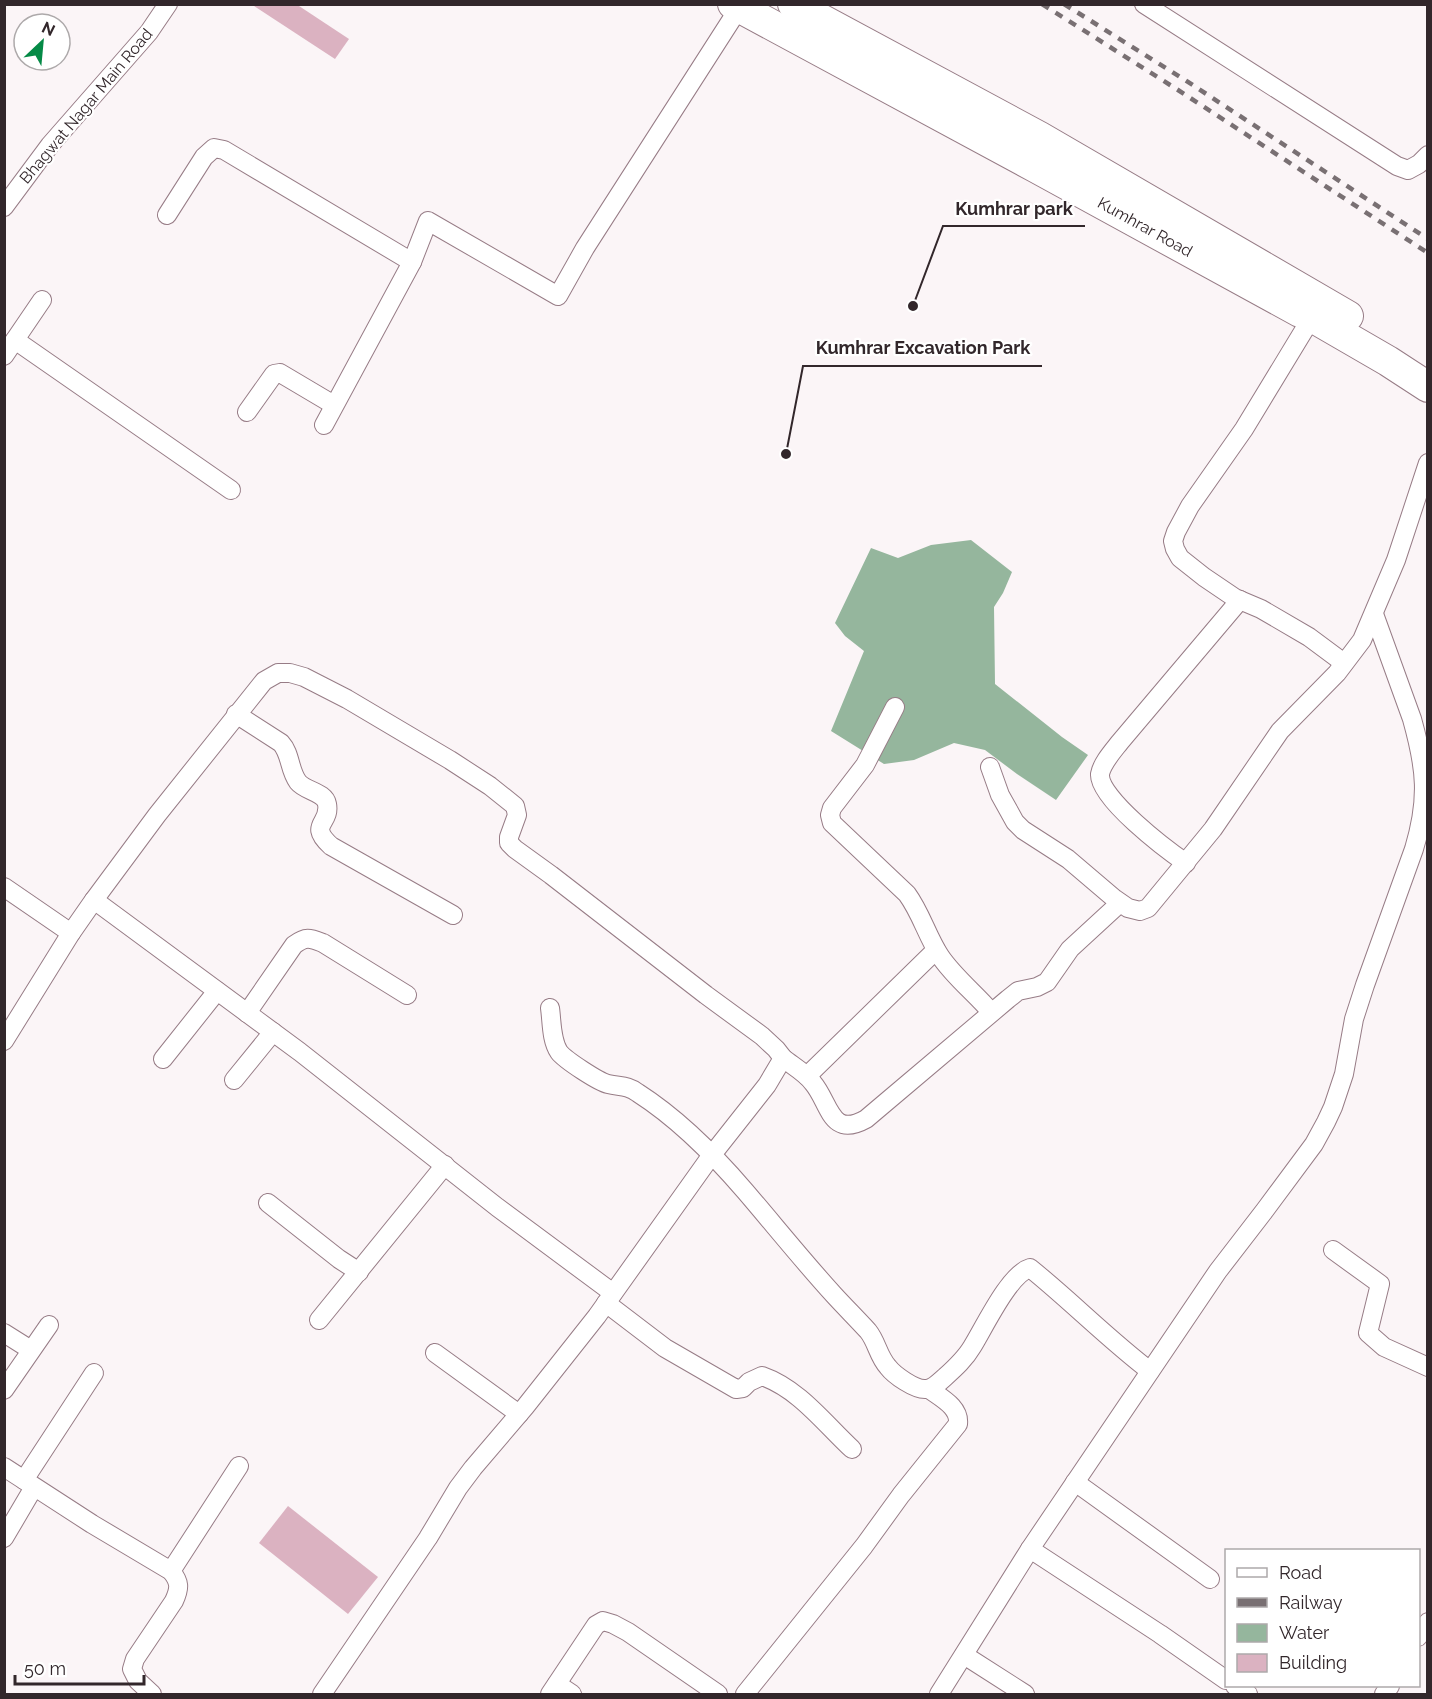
<svg xmlns="http://www.w3.org/2000/svg" width="1432" height="1699" viewBox="0 0 1432 1699" font-family="Raleway,sans-serif">
<rect width="100%" height="100%" fill="#fbf5f7"/>
<path fill="#95b69d" d="M971,540L1012,572L1003,593L994,607L995,684L1062,737L1088,755L1056,800L1017,774L985,750L954,743L914,760L884,764L831,731L864,651L845,636L835,623L871,548L898,558L931,545Z"/>
<g fill="#dbb2c1">
<path d="M251,4H296L349,39L335,59Z"/>
<path d="M288,1506L378,1577L348,1614L259,1543Z"/>
</g>
<g fill="none" stroke-linecap="round" stroke-linejoin="round">
<g stroke="#977c86" stroke-width="20">
<g id="minor">
<path d="M1144,4L1397,166L1408,170L1419,164L1428,155"/>
<path d="M4,207L50,145L149,32L168,4"/>
<path d="M167,215L204,157L214,148L224,150L412,262"/>
<path d="M1312,317L1244,429L1190,506L1176,532L1173,541L1175,549L1180,558L1204,577L1235,598L1261,609L1309,637L1344,663"/>
<path d="M15,340L231,490"/>
<path d="M4,356L42,300"/>
<path d="M247,412L274,374L280,373L334,405"/>
<path d="M324,425L412,262L428,221L558,296L585,248L739,8"/>
<path d="M895,707L865,765L832,808L830,815L832,823L907,894C921,913 927,936 940,956C954,977 975,993 991,1012"/>
<path d="M236,714L281,743C291,754 289,770 298,782C305,791 325,792 327,804C331,824 307,824 331,846L453,915"/>
<path d="M990,767L1000,795L1015,822L1023,830L1068,859L1115,899L1128,908L1140,911L1148,908L1213,829L1280,731L1337,673L1362,640L1396,560L1428,463"/>
<path d="M1186,863C1167,850 1098,798 1100,774C1102,763 1113,751 1120,742L1240,600"/>
<path d="M4,887L71,933"/>
<path d="M94,900L300,1052L497,1207L613,1293"/>
<path d="M550,1008C552,1022 551,1040 559,1052C565,1060 599,1082 608,1084C621,1087 627,1085 638,1093C677,1118 715,1156 745,1191C775,1226 803,1261 834,1295C845,1307 857,1319 868,1331C877,1342 878,1356 888,1367C894,1375 915,1390 926,1389C933,1389 939,1382 945,1377C955,1368 965,1359 972,1347C984,1328 1009,1274 1030,1268C1071,1301 1108,1339 1150,1371"/>
<path d="M247,1013L294,945C306,936 310,938 323,943L407,995"/>
<path d="M4,1041L71,933L94,900L157,815L264,681L278,673H290L304,677L347,699L450,760L490,786L515,806L517,815L509,837V843L515,849L551,875L706,995L762,1036L776,1049L783,1058"/>
<path d="M163,1059L217,991"/>
<path d="M807,1076L936,950"/>
<path d="M234,1080L273,1032"/>
<path d="M268,1203L339,1259L359,1272"/>
<path d="M1333,1250L1380,1284L1368,1333L1384,1347L1428,1367"/>
<path d="M606,1303L665,1348L736,1389L743,1388L749,1382L762,1376C799,1389 824,1423 852,1449"/>
<path d="M319,1320L445,1165"/>
<path d="M4,1333L31,1350"/>
<path d="M435,1353L519,1414"/>
<path d="M4,1390L49,1325"/>
<path d="M4,1467L92,1524L171,1571C180,1582 180,1588 174,1601L135,1659L132,1669L138,1681L152,1694"/>
<path d="M24,1480L94,1373"/>
<path d="M1075,1482L1210,1579"/>
<path d="M4,1538L34,1487"/>
<path d="M1030,1549L1160,1634L1226,1680"/>
<path d="M171,1571L239,1466"/>
<path d="M1418,1637L1428,1622"/>
<path d="M964,1655L1025,1694"/>
<path d="M557,1684L572,1694"/>
<path d="M1235,1686L1248,1694"/>
<path d="M322,1694L428,1538L458,1488L473,1468L525,1407L597,1316L711,1156L767,1085L783,1058C793,1066 806,1073 813,1083C830,1103 830,1139 866,1119L1008,999L1018,991L1037,987L1047,982L1070,949L1120,903"/>
<path d="M550,1694L596,1625L603,1621L613,1624L628,1632L718,1694"/>
<path d="M745,1694L864,1546L901,1495L958,1424C960,1407 941,1398 929,1389"/>
<path d="M939,1694L1030,1549L1218,1271L1265,1210L1314,1144L1326,1122L1333,1107L1344,1074L1354,1019L1365,985L1414,849C1429,799 1426,769 1412,719L1374,614"/>
<path d="M1384,1694L1390,1686"/>
</g>
</g>
<g stroke="#977c86" stroke-width="32">
<g id="trunk">
<path d="M733,4L1035,167L1300,312L1312,317L1388,361L1428,387"/>
<path d="M793,4L1040,137L1348,316"/>
</g>
</g>
<use href="#minor" stroke="#fff" stroke-width="18"/>
<use href="#trunk" stroke="#fff" stroke-width="30"/>
<g stroke="#797073" stroke-width="4.5" stroke-dasharray="8 8" stroke-linecap="butt">
<path d="M1042,4L1178,90L1428,253"/>
<path d="M1064,4L1185,80L1428,239"/>
</g>
</g>
<g text-anchor="middle" dominant-baseline="central" stroke-width="4.5" stroke-linejoin="round" paint-order="stroke">
<g font-size="16" fill="#32272b" stroke="#fff">
<text transform="translate(86 106) rotate(-50)">Bhagwat Nagar Main Road</text>
<text transform="translate(1145 227) rotate(29)">Kumhrar Road</text>
</g>
</g>
<path fill="none" stroke="#32272b" stroke-width="2" d="M913 306L943 226H1085M786 454L803 366H1042"/>
<g fill="#32272b" stroke="#fff" stroke-width="2">
<circle cx="913" cy="306" r="6"/>
<circle cx="786" cy="454" r="6"/>
</g>
<g font-size="18" text-anchor="middle" font-weight="bold" fill="#32272b" stroke="#fff" stroke-width="4.5" stroke-linejoin="round" paint-order="stroke">
<text x="1014" y="215">Kumhrar park</text>
<text x="923" y="354">Kumhrar Excavation Park</text>
</g>
<rect width="1432" height="1699" fill="none" stroke="#32272b" stroke-width="12"/>
<rect x="1225" y="1549" width="195" height="138" fill="#ffffff" stroke="#ada9aa" stroke-width="1.5"/>
<rect x="1237" y="1568" width="30" height="9" fill="#ffffff" stroke="#ada9aa" stroke-width="1.5"/>
<text x="1279" y="1579" font-size="18" fill="#32272b">Road</text>
<rect x="1237" y="1598" width="30" height="9" fill="#797073" stroke="#ada9aa" stroke-width="1.5"/>
<text x="1279" y="1609" font-size="18" fill="#32272b">Railway</text>
<rect x="1237" y="1624" width="30" height="18" fill="#95b69d" stroke="#ada9aa" stroke-width="1.5"/>
<text x="1279" y="1639" font-size="18" fill="#32272b">Water</text>
<rect x="1237" y="1654" width="30" height="18" fill="#dbb2c1" stroke="#ada9aa" stroke-width="1.5"/>
<text x="1279" y="1669" font-size="18" fill="#32272b">Building</text>
<g transform="translate(42 42) rotate(26)"><circle r="28" fill="#ffffff" stroke="#ada9aa" stroke-width="1.5"/>
<path d="M0-4.5L10 22L0 15L-10 22Z" fill="#058a46"/>
<text y="-9" font-size="16" font-weight="bold" text-anchor="middle" fill="#32272b">N</text>
</g>
<path d="M15 1675v9h129v-9" fill="none" stroke="#32272b" stroke-width="3"/>
<text x="24" y="1675" font-size="18" fill="#32272b" stroke="#ffffff" stroke-width="4.5" paint-order="stroke">50 m</text>
</svg>
